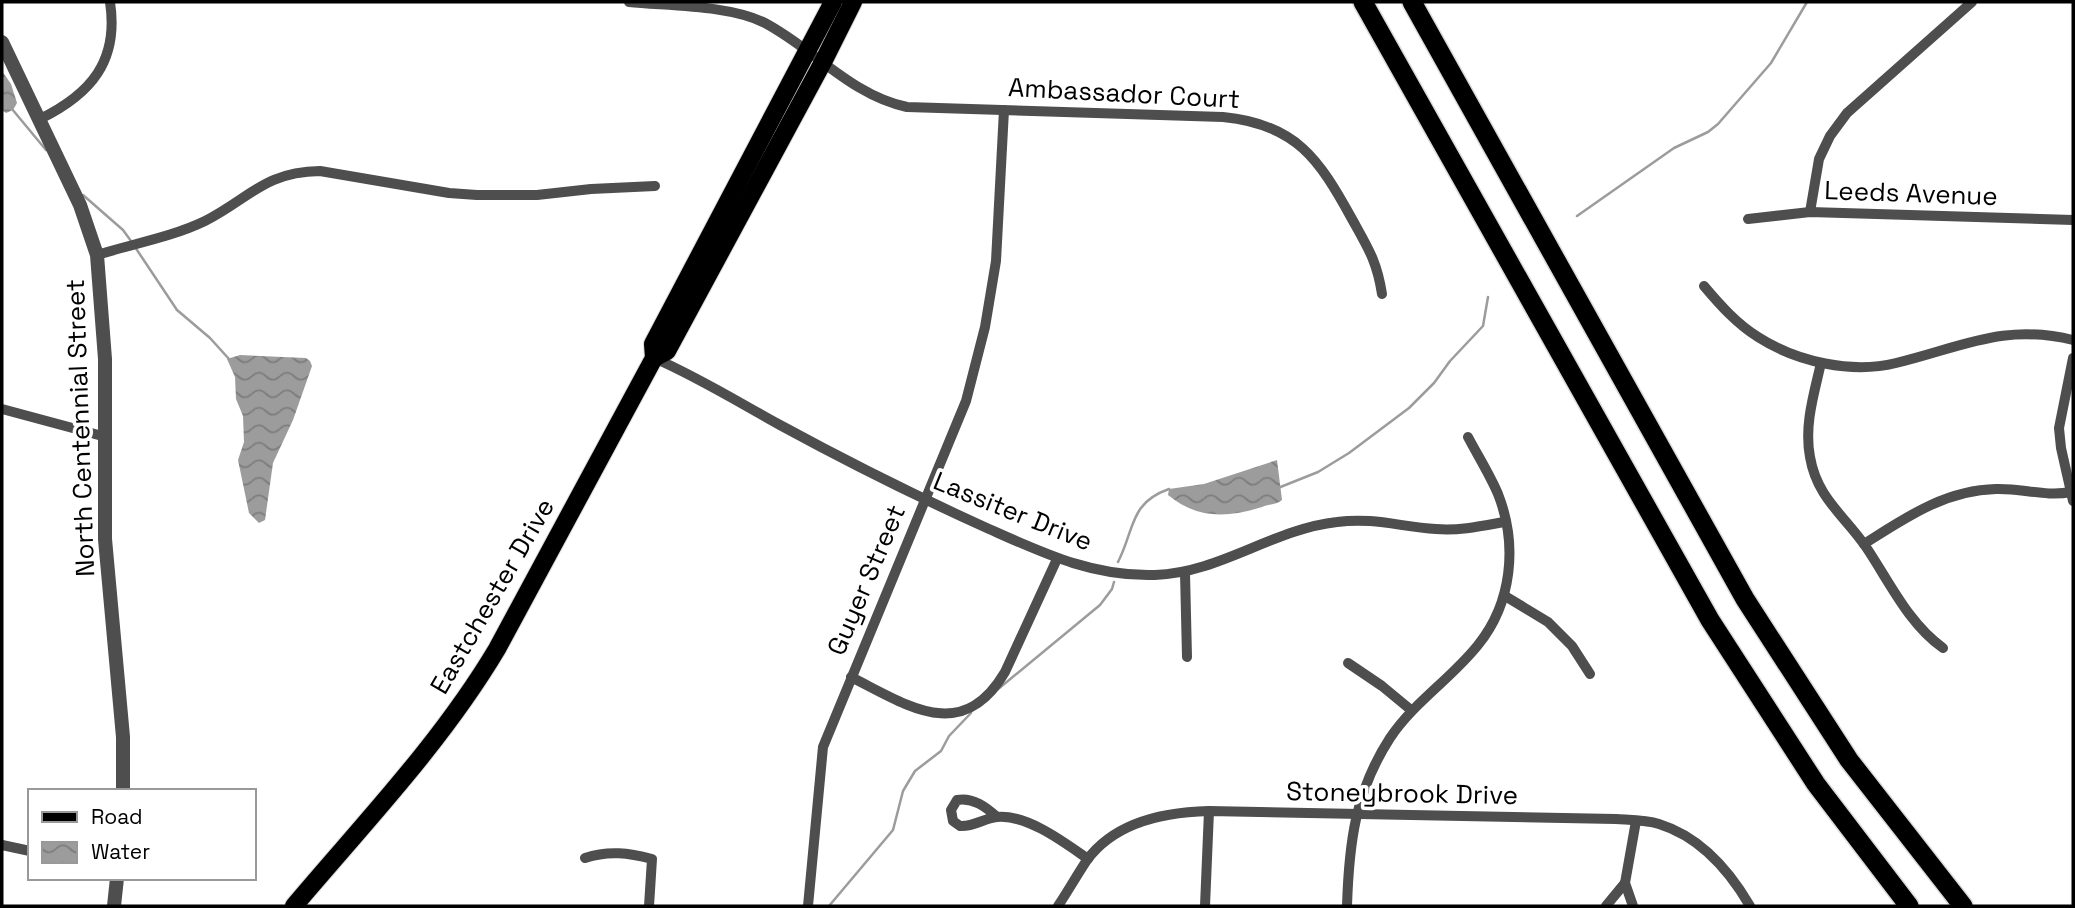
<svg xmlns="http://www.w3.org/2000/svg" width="2075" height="908" viewBox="0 0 2075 908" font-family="'Space Grotesk',sans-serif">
<defs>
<pattern id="water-waves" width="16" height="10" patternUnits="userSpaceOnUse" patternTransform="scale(1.75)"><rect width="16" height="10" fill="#9c9c9c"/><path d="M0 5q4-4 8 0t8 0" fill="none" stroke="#7d7d7d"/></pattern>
</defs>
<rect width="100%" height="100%" fill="#fff"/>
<g fill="url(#water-waves)">
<path d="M2,71L11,84L17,103L13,110L6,113L2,110Z"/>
<path d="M240,355L306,358L310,361L312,366L293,420L273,463L265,520L259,523L249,513L238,460L244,442L243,416L236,399L235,377L227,359Z"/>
<path d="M1277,460L1282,500C1276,505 1269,504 1262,507C1227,518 1197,519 1168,495L1169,489L1204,484Z"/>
</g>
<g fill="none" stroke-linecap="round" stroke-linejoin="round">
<g stroke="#9c9c9c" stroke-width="2.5">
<path d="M12,109L46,150"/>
<path d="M83,195L123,230L131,241"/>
<path d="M1577,216L1674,148L1708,132L1718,124L1771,63L1807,2"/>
<path d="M135,247L177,310L210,338L229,359"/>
<path d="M1278,488L1318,472L1349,453L1409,408L1434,383L1450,361L1483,326L1488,297"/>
<path d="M1118,562C1135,529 1129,503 1169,489"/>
<path d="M997,690L1100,605L1112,589L1114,582"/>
<path d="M829,906L893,830L903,791L915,771L941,751L949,736L971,713"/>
</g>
<g stroke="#dbdbdb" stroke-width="20">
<g id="primary">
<path d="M654,358L667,351L823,62L853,2"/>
<path d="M294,906C364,823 441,743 497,649L654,358L653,344L833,2"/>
</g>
</g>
<g stroke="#dbdbdb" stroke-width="22">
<g id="motorway">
<path d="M1363,2L1710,620L1816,784L1909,906"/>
<path d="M1412,2L1745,599L1849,760L1963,906"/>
</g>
</g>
<g stroke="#4e4e4e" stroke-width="10">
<path d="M629,2C669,6 730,5 765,23C814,49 851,95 907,107L1223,117C1296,124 1319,159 1352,219C1368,248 1377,261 1382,294"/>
<path d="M40,119C91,94 119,61 110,2"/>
<path d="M1810,212L1819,159L1830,136L1847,113L1972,2"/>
<path d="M1748,219L1810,212L2073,220"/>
<path d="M97,255C132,244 172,237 205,221C250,198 264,172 320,171L449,193L477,195H537L591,189L655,186"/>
<path d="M1704,286C1720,305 1737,324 1758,337C1797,362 1852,374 1896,363C1962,347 2004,323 2073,340"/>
<path d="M654,358C698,377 738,402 780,425C848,462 918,497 989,529C1043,553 1093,577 1155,575C1220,573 1273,529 1337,522C1374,517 1401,527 1436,529C1459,531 1482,526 1504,522"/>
<path d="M2073,358L2059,428L2061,448L2073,501"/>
<path d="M1821,363C1814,394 1804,425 1810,457C1817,498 1844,515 1866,547C1889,581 1908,623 1943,648"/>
<path d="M2,409L106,437"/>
<path d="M1864,544C1905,518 1945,490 1996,489C2022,488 2045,497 2071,492"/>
<path d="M1185,573L1187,657"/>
<path d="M1505,596L1548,622L1572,646L1590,674"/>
<path d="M1348,663L1382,686L1411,710"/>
<path d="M851,677C907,705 962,745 1005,672L1057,559"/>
<path d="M997,817C986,807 973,797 957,800L951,810L953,821L960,826C974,827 984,818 997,817C1027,814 1065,843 1088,859"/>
<path d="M2,845L30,851"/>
<path d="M585,858C609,850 629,853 652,859L649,906"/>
<path d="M808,906L823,747L966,401L985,327L996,261L1004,110"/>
<path d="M1058,906C1068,891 1077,875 1087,860C1115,822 1164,812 1209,811L1616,819C1630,820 1646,820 1659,824C1701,837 1729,870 1750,906"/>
<path d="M1205,906L1209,811"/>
<path d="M1347,906C1349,843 1355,792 1390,738C1414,702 1451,679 1478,645C1512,603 1518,545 1498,494C1490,475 1478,456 1468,437"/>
<path d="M1606,906L1625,883"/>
<path d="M1633,906L1625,883L1636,821"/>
</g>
<g stroke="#4e4e4e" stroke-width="14">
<path d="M2,42L80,205L97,255L105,359V539L123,737V791"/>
<path d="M114,906L117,878"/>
</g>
<use href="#primary" stroke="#000" stroke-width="18"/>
<use href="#motorway" stroke="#000" stroke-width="19"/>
</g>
<g text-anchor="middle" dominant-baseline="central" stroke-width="7" stroke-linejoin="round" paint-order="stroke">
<g font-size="26" fill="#000" stroke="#fff">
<text transform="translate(1124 93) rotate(3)">Ambassador Court</text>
<text transform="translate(1911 193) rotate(2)">Leeds Avenue</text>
<text transform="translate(80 428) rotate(-92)">North Centennial Street</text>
<text transform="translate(1013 511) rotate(22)">Lassiter Drive</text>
<text transform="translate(866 580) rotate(-67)">Guyer Street</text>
<text transform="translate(492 596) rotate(-60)">Eastchester Drive</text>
<text transform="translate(1402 793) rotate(1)">Stoneybrook Drive</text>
</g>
</g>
<rect width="2075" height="908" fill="none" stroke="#000000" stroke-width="7"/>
<rect x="28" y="789" width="228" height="91" fill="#ffffff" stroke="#999999" stroke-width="2"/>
<rect x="42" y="812" width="35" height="10" fill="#000000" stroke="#999999" stroke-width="2"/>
<text x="91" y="824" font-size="21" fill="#000000">Road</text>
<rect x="42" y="842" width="35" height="21" fill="url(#water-waves)" stroke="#999999" stroke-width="2"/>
<text x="91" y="859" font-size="21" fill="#000000">Water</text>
</svg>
